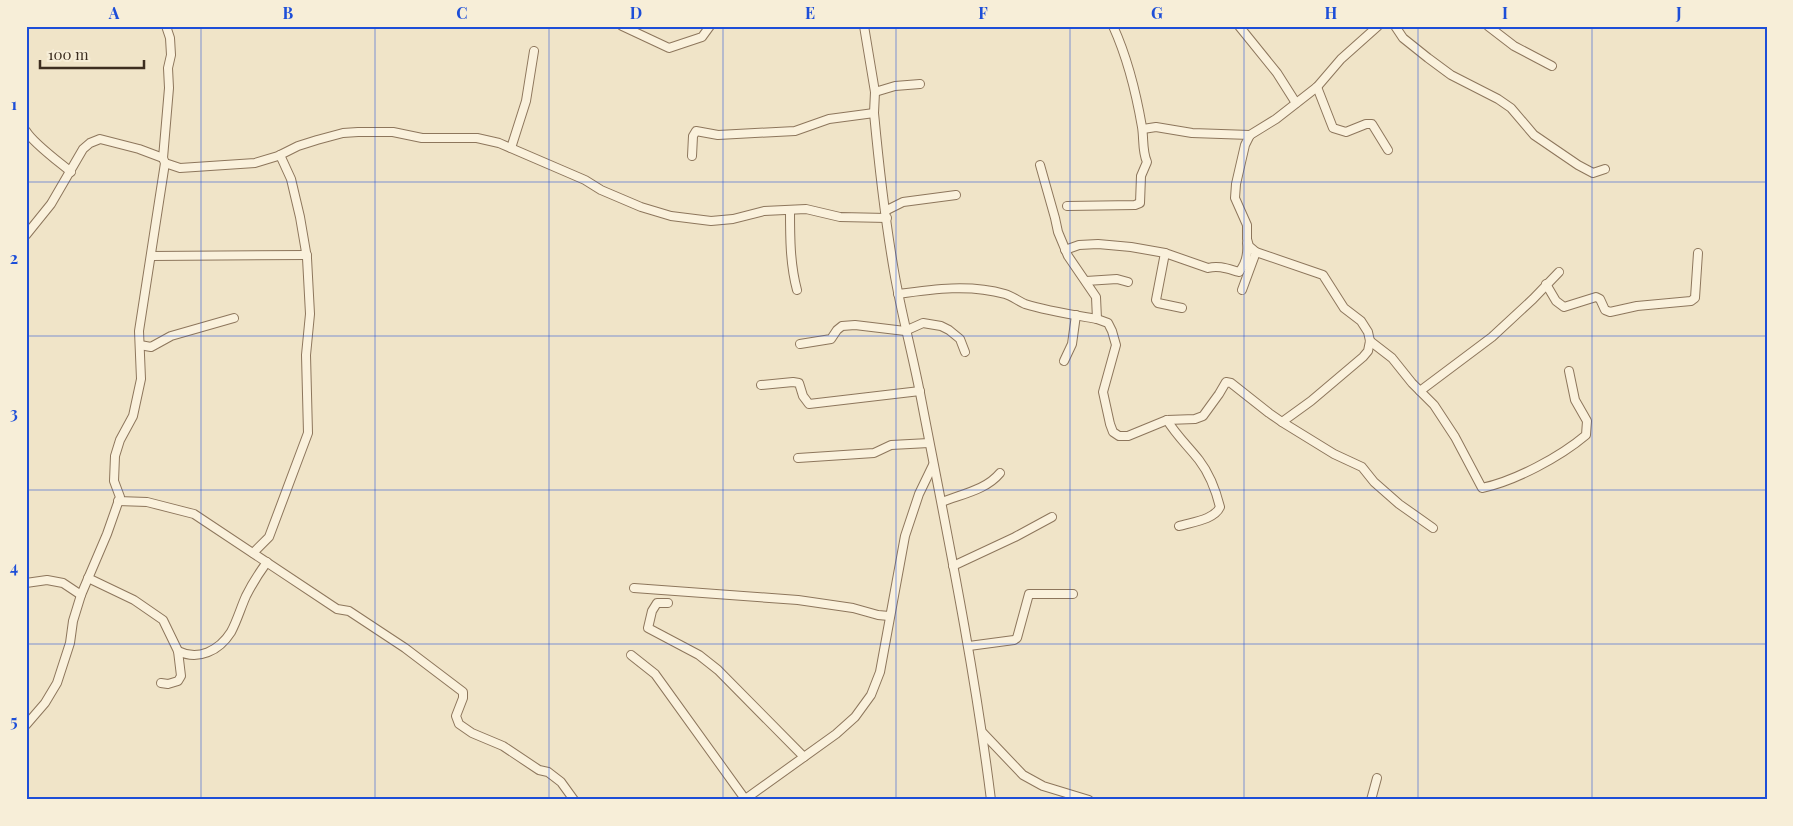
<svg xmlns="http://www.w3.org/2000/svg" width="1793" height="826" viewBox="0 0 1793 826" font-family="'Playfair Display',serif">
<rect width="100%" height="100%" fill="#f0e4c8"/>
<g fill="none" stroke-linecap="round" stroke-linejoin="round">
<g stroke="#8d765c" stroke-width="10">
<g id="minor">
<path d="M622,26L669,48L702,37L710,26"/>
<path d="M864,26L875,92L874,113C879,166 885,219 894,271C901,312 912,352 920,393C946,528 974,663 991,800"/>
<path d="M1239,26L1277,73L1296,103"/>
<path d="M1395,26L1403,38L1428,58L1451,75L1498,99L1511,108L1534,135L1578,165L1593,173L1605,169"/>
<path d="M1488,26L1514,46L1552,66"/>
<path d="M1317,87L1333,128L1346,132L1366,124H1372L1388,150"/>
<path d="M875,92L895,86L920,84"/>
<path d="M1143,129L1156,127L1192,133L1250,135"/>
<path d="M26,131C33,143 59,162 71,172"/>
<path d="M511,148L526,101L534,51"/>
<path d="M692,156L693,136L696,131L718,135L795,131L829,119L874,113"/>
<path d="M165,163L180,168L255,163L278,156L298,146L317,140L343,133L358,132H393L422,138H477L499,143L585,180L601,190L641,207L671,216L711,221L733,219L764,211L806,209L840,217L887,218"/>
<path d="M1040,165L1055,218L1058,232L1068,256L1096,297L1097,319"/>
<path d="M1067,206L1135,205L1140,203L1141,176L1147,162C1142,151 1144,139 1142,127C1136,92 1128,59 1113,26"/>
<path d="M790,210C790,237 790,264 797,290"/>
<path d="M885,211L903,202L956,195"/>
<path d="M26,235L51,204L83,149L90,143L100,139L139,149L163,158"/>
<path d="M1065,250L1079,245L1098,244L1131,247L1165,253L1208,268C1219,265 1228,269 1239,272C1246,264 1248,253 1247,243"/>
<path d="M1165,253L1156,300L1158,303L1182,308"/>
<path d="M151,256L307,255"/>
<path d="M1086,281L1117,279L1128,282"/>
<path d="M1546,284L1556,301L1564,307L1596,297L1600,299L1605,310L1610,312L1637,306L1691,301L1695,298L1698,253"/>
<path d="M1242,290L1256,252"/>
<path d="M898,294C934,289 970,284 1005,294C1012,296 1018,301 1025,304C1047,311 1074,315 1097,319L1108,323L1112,331L1116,345L1103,392L1110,424L1113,432L1119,436H1128L1167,420L1195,419L1203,416L1219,394L1226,382L1231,383L1269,413L1282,422L1311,401L1363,357L1368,351L1370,341L1368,332L1361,321L1344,308L1323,275L1256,252L1249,246L1247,239V225L1235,198L1236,184L1245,145L1250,135L1276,119L1317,87L1341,59L1378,26"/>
<path d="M1370,341L1392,358L1412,383L1434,405L1455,437L1482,488C1515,481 1560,457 1586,435L1587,421L1575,400L1569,371"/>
<path d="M800,344L831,339L837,330L842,326L855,325L905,331L923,323L941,326L949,330L960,339L965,352"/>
<path d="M140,345L151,347L171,336L234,318"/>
<path d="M1064,361L1072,344L1076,315"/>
<path d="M761,385L793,382L799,383L803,396L809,404L920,391"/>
<path d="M1420,391L1492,337L1533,299L1559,272"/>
<path d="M1167,420C1176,435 1188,446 1199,460C1209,473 1216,491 1220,507C1214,520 1192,522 1179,526"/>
<path d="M1282,422L1334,454L1362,467L1374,482L1399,504L1433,528"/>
<path d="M798,458L874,453L891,445L929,443"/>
<path d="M118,501L147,502L194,514L337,609L349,611L405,648L463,692V698L456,716L459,724L472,733L503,746L539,770L548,772L561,782L574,800"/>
<path d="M942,502C962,494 986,490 1000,473"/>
<path d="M253,553L269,537L308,433L306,355L310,314L307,258L300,217L291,179L280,155"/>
<path d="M953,566L1015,537L1052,517"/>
<path d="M88,578L134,600L163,620L178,651L181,676L178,681L168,684L161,683"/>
<path d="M26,583L47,580L63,583L81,595"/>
<path d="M634,588L798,600L853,608L878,615L889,616"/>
<path d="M668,603H657L652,611L648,628L699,655L718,670L804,757"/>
<path d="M969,646L1014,640L1017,638L1029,594H1073"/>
<path d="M178,651C198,661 219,651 231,632C237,621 241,607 246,596C252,584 259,573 267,562"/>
<path d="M631,655L655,674L745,799"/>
<path d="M26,725L45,703L57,683L70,643L73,621L81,595L107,534L120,497L114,481L115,456L120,440L133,416L141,379L139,331L165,163L163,158L169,88L168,68L171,55L170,38L166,26"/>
<path d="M983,733L1023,775L1043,786L1089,800"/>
<path d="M744,800L836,734L855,717L871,695L880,672L905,536L919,494L933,465"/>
<path d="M1371,800L1377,778"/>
</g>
</g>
<use href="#minor" stroke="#faf1dc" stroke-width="8"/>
</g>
<path fill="none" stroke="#1d4ed8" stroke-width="1" stroke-opacity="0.55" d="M201,26V800M375,26V800M549,26V800M723,26V800M896,26V800M1070,26V800M1244,26V800M1418,26V800M1592,26V800M26,182H1767M26,336H1767M26,490H1767M26,644H1767"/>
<rect width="1793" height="826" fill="none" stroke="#f7eed8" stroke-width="55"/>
<path d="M40 60v8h104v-8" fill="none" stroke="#3d2e20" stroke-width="2.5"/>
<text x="48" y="60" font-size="15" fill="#3d2e20" stroke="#f7eed8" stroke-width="4" paint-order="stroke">100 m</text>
<rect x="28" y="28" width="1738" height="770" fill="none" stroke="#1d4ed8" stroke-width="2"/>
<g font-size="16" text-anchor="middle" font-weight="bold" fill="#1d4ed8">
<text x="114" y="19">A</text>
<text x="288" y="19">B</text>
<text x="462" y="19">C</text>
<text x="636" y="19">D</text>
<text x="810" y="19">E</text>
<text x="983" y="19">F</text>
<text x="1157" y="19">G</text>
<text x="1331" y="19">H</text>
<text x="1505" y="19">I</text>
<text x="1679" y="19">J</text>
<text x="14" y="110">1</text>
<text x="14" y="264">2</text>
<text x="14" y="419">3</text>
<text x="14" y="573">4</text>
<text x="14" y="727">5</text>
</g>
</svg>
